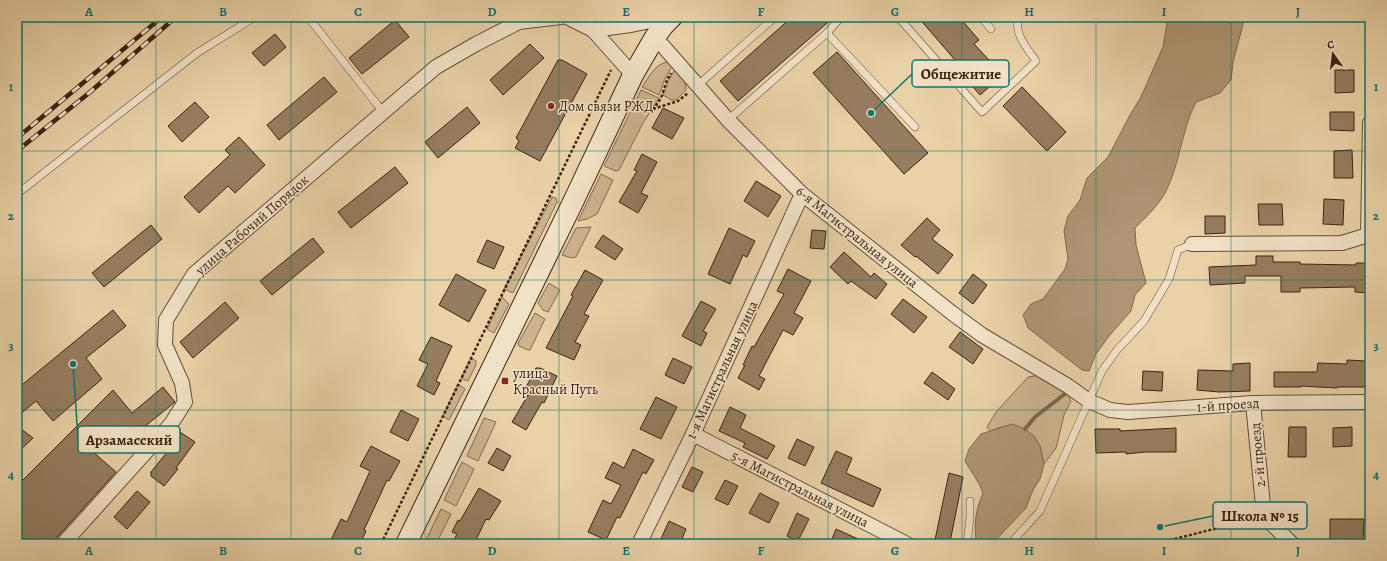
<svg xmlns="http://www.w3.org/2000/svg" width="1387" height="561" viewBox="0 0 1387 561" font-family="Alegreya,serif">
<rect width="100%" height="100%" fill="#e9d1a8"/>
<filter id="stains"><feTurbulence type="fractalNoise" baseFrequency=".005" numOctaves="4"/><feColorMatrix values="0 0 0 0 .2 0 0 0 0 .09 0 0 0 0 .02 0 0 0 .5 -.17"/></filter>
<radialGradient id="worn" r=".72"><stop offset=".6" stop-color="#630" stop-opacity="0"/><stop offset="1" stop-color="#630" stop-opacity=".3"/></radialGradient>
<g fill="#cbb38e" stroke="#836b4f">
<path d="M667,62L672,66L664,81L659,95L642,87C649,77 655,64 667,62Z"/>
<path d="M675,69L685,80L686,90L676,100H671L663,95L668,82Z"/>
<path d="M641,90L659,98L643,123L619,170L616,171L604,166Z"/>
<path d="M601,174L613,180L597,214L587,219L578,221Z"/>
<path d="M552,197L556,198L557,202L513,293L504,289Z"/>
<path d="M591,227L576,257L572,258L562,255L576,228Z"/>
<path d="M549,283L560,290L548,312L543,310L538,303Z"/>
<path d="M502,297L509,304L494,333L487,329Z"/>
<path d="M535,313L545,319L530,350H528L519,346L518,343Z"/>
<path d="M471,358L476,361V365L468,381L465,380L461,378Z"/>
<path d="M1040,375L1066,391L1071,401L1064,415L1056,448L1044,464L1040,446L1034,436L1001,427L990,431L987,427L996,412L1028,377Z"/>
<path d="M458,384L465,389L449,420L443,416Z"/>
<path d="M484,418L496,422L478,461L467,456Z"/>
<path d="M462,462L474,469L456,506L444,500Z"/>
<path d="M441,509L451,514L436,544H424Z"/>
</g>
<g fill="#ae9674" stroke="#80684c">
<path d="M1168,17H1245L1233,62L1231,80L1220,93L1196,102C1181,131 1180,165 1165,193C1158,206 1146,217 1135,228L1136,245L1146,283L1135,295L1131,311L1109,336L1096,354L1089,371L1082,370L1028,328L1023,315L1031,304L1043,299L1065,269L1068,259L1064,231L1068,216L1080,200L1087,178L1108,157L1130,115L1141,97L1163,47Z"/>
<path d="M1012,424L1025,429L1034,436L1040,446L1044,464L1040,479L1033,490L1026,508L992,544H987L976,539C974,521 976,510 983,493C979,481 971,472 965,461L969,449L981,434Z"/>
</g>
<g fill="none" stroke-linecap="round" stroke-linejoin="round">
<path stroke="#80684c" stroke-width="4" d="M1025,429L1035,417L1066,393"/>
</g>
<g fill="#957d5f" stroke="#3b2310">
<path d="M792,17H834L738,101L720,81Z"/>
<path d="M918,17H959L979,40L974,44L1003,75L980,95L952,63L955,60Z"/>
<path d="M395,20L409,37L362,74L349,58Z"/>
<path d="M275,34L286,47L264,66L252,53Z"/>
<path d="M530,44L544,58L503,95L490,80Z"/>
<path d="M837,52L928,153L904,174L813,73Z"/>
<path d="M558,60H562L587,74L540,161L515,148L519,141L516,138Z"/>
<path d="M1335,70H1354V92L1335,93Z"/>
<path d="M324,77L337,92L279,140L267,125Z"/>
<path d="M1022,87L1066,132L1047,151L1003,106Z"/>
<path d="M195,102L209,117L182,142L168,126Z"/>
<path d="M467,107L480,123L438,158L425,142Z"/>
<path d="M663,108L684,118L672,139L652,128Z"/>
<path d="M1330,112H1354V131L1330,130Z"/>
<path d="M239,137L265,165L235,193L228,186L199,213L184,197L230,155L225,150Z"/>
<path d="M1352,150L1353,178H1334V151Z"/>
<path d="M642,154L657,162L641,193L648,196L638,213L619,202L637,171L634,170Z"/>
<path d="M395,167L408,183L351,228L338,212Z"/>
<path d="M756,181L781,196L768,217L744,201Z"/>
<path d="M1324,199L1344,200L1343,225L1323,224Z"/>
<path d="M1258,204H1282L1283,225H1259Z"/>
<path d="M1205,216H1225V233L1205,234Z"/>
<path d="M927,218L940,230L932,239L953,255L938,274L916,256L915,257L901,245Z"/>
<path d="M151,225L162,239L104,287L92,273Z"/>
<path d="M729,228L755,241L747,257L743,255L730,284L708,274Z"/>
<path d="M812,230L826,231L824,249L810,248Z"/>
<path d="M603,235L623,249L615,260L595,247Z"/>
<path d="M313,238L324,252L272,295L260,281Z"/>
<path d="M487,240L504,247L494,269L477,262Z"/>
<path d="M844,252L871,277L874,273L887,284L876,299L851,281L848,284L830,267Z"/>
<path d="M1256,256H1273V262H1300V264L1356,265V263H1370V293L1355,292V287L1300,288V292H1281V276H1245V283L1210,285L1209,267L1256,265Z"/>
<path d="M788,269L811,281L794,313L803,318L793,335L783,330L759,376L765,379L759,390L738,378L745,365H743L752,346L754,347L784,294L777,291Z"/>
<path d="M585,270L603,280L584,314L589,316L575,342L581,345L574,360L546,348L573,296L571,295Z"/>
<path d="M456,274L486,290L469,322L439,305Z"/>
<path d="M973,274L987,285L973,304L959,293Z"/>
<path d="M903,299L927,317L914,333L891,314Z"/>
<path d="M701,301L716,309L703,331L707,333L701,346L682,336Z"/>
<path d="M225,302L239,318L193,358L180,342Z"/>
<path d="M113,310L126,326L86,358L102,379L53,421L36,401L17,417V389Z"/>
<path d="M960,332L983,349L973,364L949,347Z"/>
<path d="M431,337L452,346L436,381L440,383L434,395L417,386L428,364L419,360Z"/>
<path d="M673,358L692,367L684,384L665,375Z"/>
<path d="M1347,360L1367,361V387H1337V388L1301,386V387H1274V372H1317L1318,363L1347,364Z"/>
<path d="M1250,363V391L1219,392L1197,390L1198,370L1233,371V364Z"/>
<path d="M536,368H540L557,376L544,403L542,402L526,430L512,422L528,395L523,393Z"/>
<path d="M1143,371L1163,372L1162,391L1142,390Z"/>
<path d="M932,372L955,389L948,400L924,383Z"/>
<path d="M163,387L175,402L117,449L94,432L84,444L116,472L51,544H17V472L23,480L113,390L132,413Z"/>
<path d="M656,397L677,407L661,439L640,429Z"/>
<path d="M730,407L746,415L740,428L775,446L767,459L743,447L745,443L719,431Z"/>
<path d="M401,410L419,419L408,441L390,432Z"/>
<path d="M17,426L33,438L17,453Z"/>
<path d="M1289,427H1306V457H1288Z"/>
<path d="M1352,427V446L1333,447V428Z"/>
<path d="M1176,428V452H1145L1126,454V452L1096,453L1095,429H1120V431Z"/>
<path d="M180,432L195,442L176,468L178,469L164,486L151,476V472L172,446L171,445Z"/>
<path d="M797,439L814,447L805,466L788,458Z"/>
<path d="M371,446L400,461L389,481L387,480L364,530L366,531L360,544H329L341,519L347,522L370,471L360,466Z"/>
<path d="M497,448L511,456L503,471L488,463Z"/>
<path d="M633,449L654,460L646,474L643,472L620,518L617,517L606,540L588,532L603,500L611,504L621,485L605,478L613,462L624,468Z"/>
<path d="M836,451L852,458L846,473L881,489L873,507L821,483Z"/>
<path d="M692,467L703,472L693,492L682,487Z"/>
<path d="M949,473L963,477L950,542L935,540Z"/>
<path d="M725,480L738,486L728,505L715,499Z"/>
<path d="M479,488L501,501L489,520L486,519L474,544H461L454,540L457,534L452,532L458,520L460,521Z"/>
<path d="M137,491L150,502L127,529L114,517Z"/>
<path d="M760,493L779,503L769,523L749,513Z"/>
<path d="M797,513L809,519L798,541L787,536Z"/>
<path d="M1330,519H1364L1363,541L1330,540Z"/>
<path d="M669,521L686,529L680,544H668L660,541Z"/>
<path d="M836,529L869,544H830Z"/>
</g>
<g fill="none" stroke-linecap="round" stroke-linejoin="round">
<g stroke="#664e36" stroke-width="8">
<g id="service">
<path d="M308,17L383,112"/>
<path d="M898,17L982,112L1036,61C1027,48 1013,33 1019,17"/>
<path d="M981,17L991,29"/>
<path d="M827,33L841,17"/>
<path d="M698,85L775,17"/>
<path d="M728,120L827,33L915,127"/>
<path d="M17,194L197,53L255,17"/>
<path d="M967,544L970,518V501"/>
<path d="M1010,544L1040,511L1102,371L1117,350L1144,321L1169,279L1178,250L1192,244"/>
</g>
</g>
<g stroke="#664e36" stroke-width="16">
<g id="minor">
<path d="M567,17L593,30L633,75"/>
<path d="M593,30L631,25L671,17"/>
<path d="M655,37L728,120L802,194L952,313L982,335L1068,386L1089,401L1110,410L1128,412L1253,403L1370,402"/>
<path d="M1370,123L1368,235H1370"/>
<path d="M1192,244L1342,243L1368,235"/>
<path d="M1253,403L1264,516L1292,544"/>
<path d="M693,434L907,544"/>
<path d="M63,544L171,424L185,402L182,383L165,345L166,320L194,274L436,67L476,44L519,22L561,17"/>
<path d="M639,544L693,434L802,194"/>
</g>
</g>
<g stroke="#3b2310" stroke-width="22">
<path id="secondary" d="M406,544L574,200L633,75L655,37L664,25L672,17"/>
</g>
<g stroke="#3b2310" stroke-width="2.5" stroke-dasharray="3 2" stroke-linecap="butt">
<path d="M653,109L678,101L688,93"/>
<path d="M653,110L661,98L667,80L671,73"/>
<path d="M381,544L611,70"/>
<path d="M1155,544L1253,519"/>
</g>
<use href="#service" stroke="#f1e1c6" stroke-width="7"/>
<use href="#minor" stroke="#f1e1c6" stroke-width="14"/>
<use href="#secondary" stroke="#f1e1c6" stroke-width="20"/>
<g stroke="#3b2310" stroke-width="4.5">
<g id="rail">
<path d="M17,138L162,17"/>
<path d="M17,151L89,93L176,17"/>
</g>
</g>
<use href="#rail" stroke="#f1e1c6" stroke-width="3" stroke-dasharray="9" stroke-linecap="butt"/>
</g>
<path fill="none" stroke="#0f766e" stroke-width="1" stroke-opacity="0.55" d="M156,17V544M291,17V544M425,17V544M559,17V544M694,17V544M828,17V544M962,17V544M1096,17V544M1231,17V544M17,151H1370M17,280H1370M17,410H1370"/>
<g fill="#8f2418" stroke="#f1e1c6" stroke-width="1.5">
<circle cx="551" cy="106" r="4"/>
<rect x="501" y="377" width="8" height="8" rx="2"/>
</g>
<g text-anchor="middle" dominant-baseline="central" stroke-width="3" stroke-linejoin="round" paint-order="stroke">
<g font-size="14" fill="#3b2310" stroke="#f1e1c6" text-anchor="start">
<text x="559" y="106">Дом связи РЖД</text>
<text x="513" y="373">улица<tspan x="513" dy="16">Красный Путь</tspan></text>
</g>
<g font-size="14" fill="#3b2310" stroke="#f1e1c6">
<text transform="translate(252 225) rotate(-41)">улица Рабочий Порядок</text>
<text transform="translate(857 237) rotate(39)">6-я Магистральная улица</text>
<text transform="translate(722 370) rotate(-65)">1-я Магистральная улица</text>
<text transform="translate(1228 405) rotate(-4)">1-й проезд</text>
<text transform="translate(1258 455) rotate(-95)">2-й проезд</text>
<text transform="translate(800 489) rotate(27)">5-я Магистральная улица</text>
</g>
</g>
<path fill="none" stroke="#0f766e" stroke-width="1.5" d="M871 113L912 74M73 364L78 439M1160 527L1213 516"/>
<g fill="#0f766e" stroke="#f1e1c6" stroke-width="1.5">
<circle cx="871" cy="113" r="4"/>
<circle cx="73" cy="364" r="4"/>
<circle cx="1160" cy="527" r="4"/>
</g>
<g fill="#f1e1c6" stroke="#0f766e" stroke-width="1.5">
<rect x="912" y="60" width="97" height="27" rx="4"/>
<rect x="78" y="426" width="102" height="27" rx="4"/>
<rect x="1213" y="502" width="94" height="27" rx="4"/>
</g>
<g font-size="15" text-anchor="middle" font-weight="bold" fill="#3b2310">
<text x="961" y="79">Общежитие</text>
<text x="129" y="445">Арзамасский</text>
<text x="1260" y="521">Школа № 15</text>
</g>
<rect width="1387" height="561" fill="none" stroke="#e9d1a8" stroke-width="44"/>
<g transform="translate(1333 54) rotate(346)" stroke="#f1e1c6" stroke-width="3" paint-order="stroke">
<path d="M0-3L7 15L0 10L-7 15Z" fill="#3b2310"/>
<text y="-6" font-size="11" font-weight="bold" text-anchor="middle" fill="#3b2310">С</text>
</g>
<rect x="22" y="22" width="1343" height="517" fill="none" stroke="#0f766e" stroke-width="1.5"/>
<g font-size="13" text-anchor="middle" font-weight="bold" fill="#0f766e">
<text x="89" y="16">A</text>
<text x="223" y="16">B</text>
<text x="358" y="16">C</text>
<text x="492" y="16">D</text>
<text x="626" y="16">E</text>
<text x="761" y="16">F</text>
<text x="895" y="16">G</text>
<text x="1029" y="16">H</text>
<text x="1164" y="16">I</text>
<text x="1298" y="16">J</text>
<text x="11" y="91">1</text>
<text x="1376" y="91">1</text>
<text x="11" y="220">2</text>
<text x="1376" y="220">2</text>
<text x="11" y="350">3</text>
<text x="1376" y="350">3</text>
<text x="11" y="479">4</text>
<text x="1376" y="479">4</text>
<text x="89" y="555">A</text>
<text x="223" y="555">B</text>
<text x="358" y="555">C</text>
<text x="492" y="555">D</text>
<text x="626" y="555">E</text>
<text x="761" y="555">F</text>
<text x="895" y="555">G</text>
<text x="1029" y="555">H</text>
<text x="1164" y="555">I</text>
<text x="1298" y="555">J</text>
</g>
<rect width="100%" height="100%" filter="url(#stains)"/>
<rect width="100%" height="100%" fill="url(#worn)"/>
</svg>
